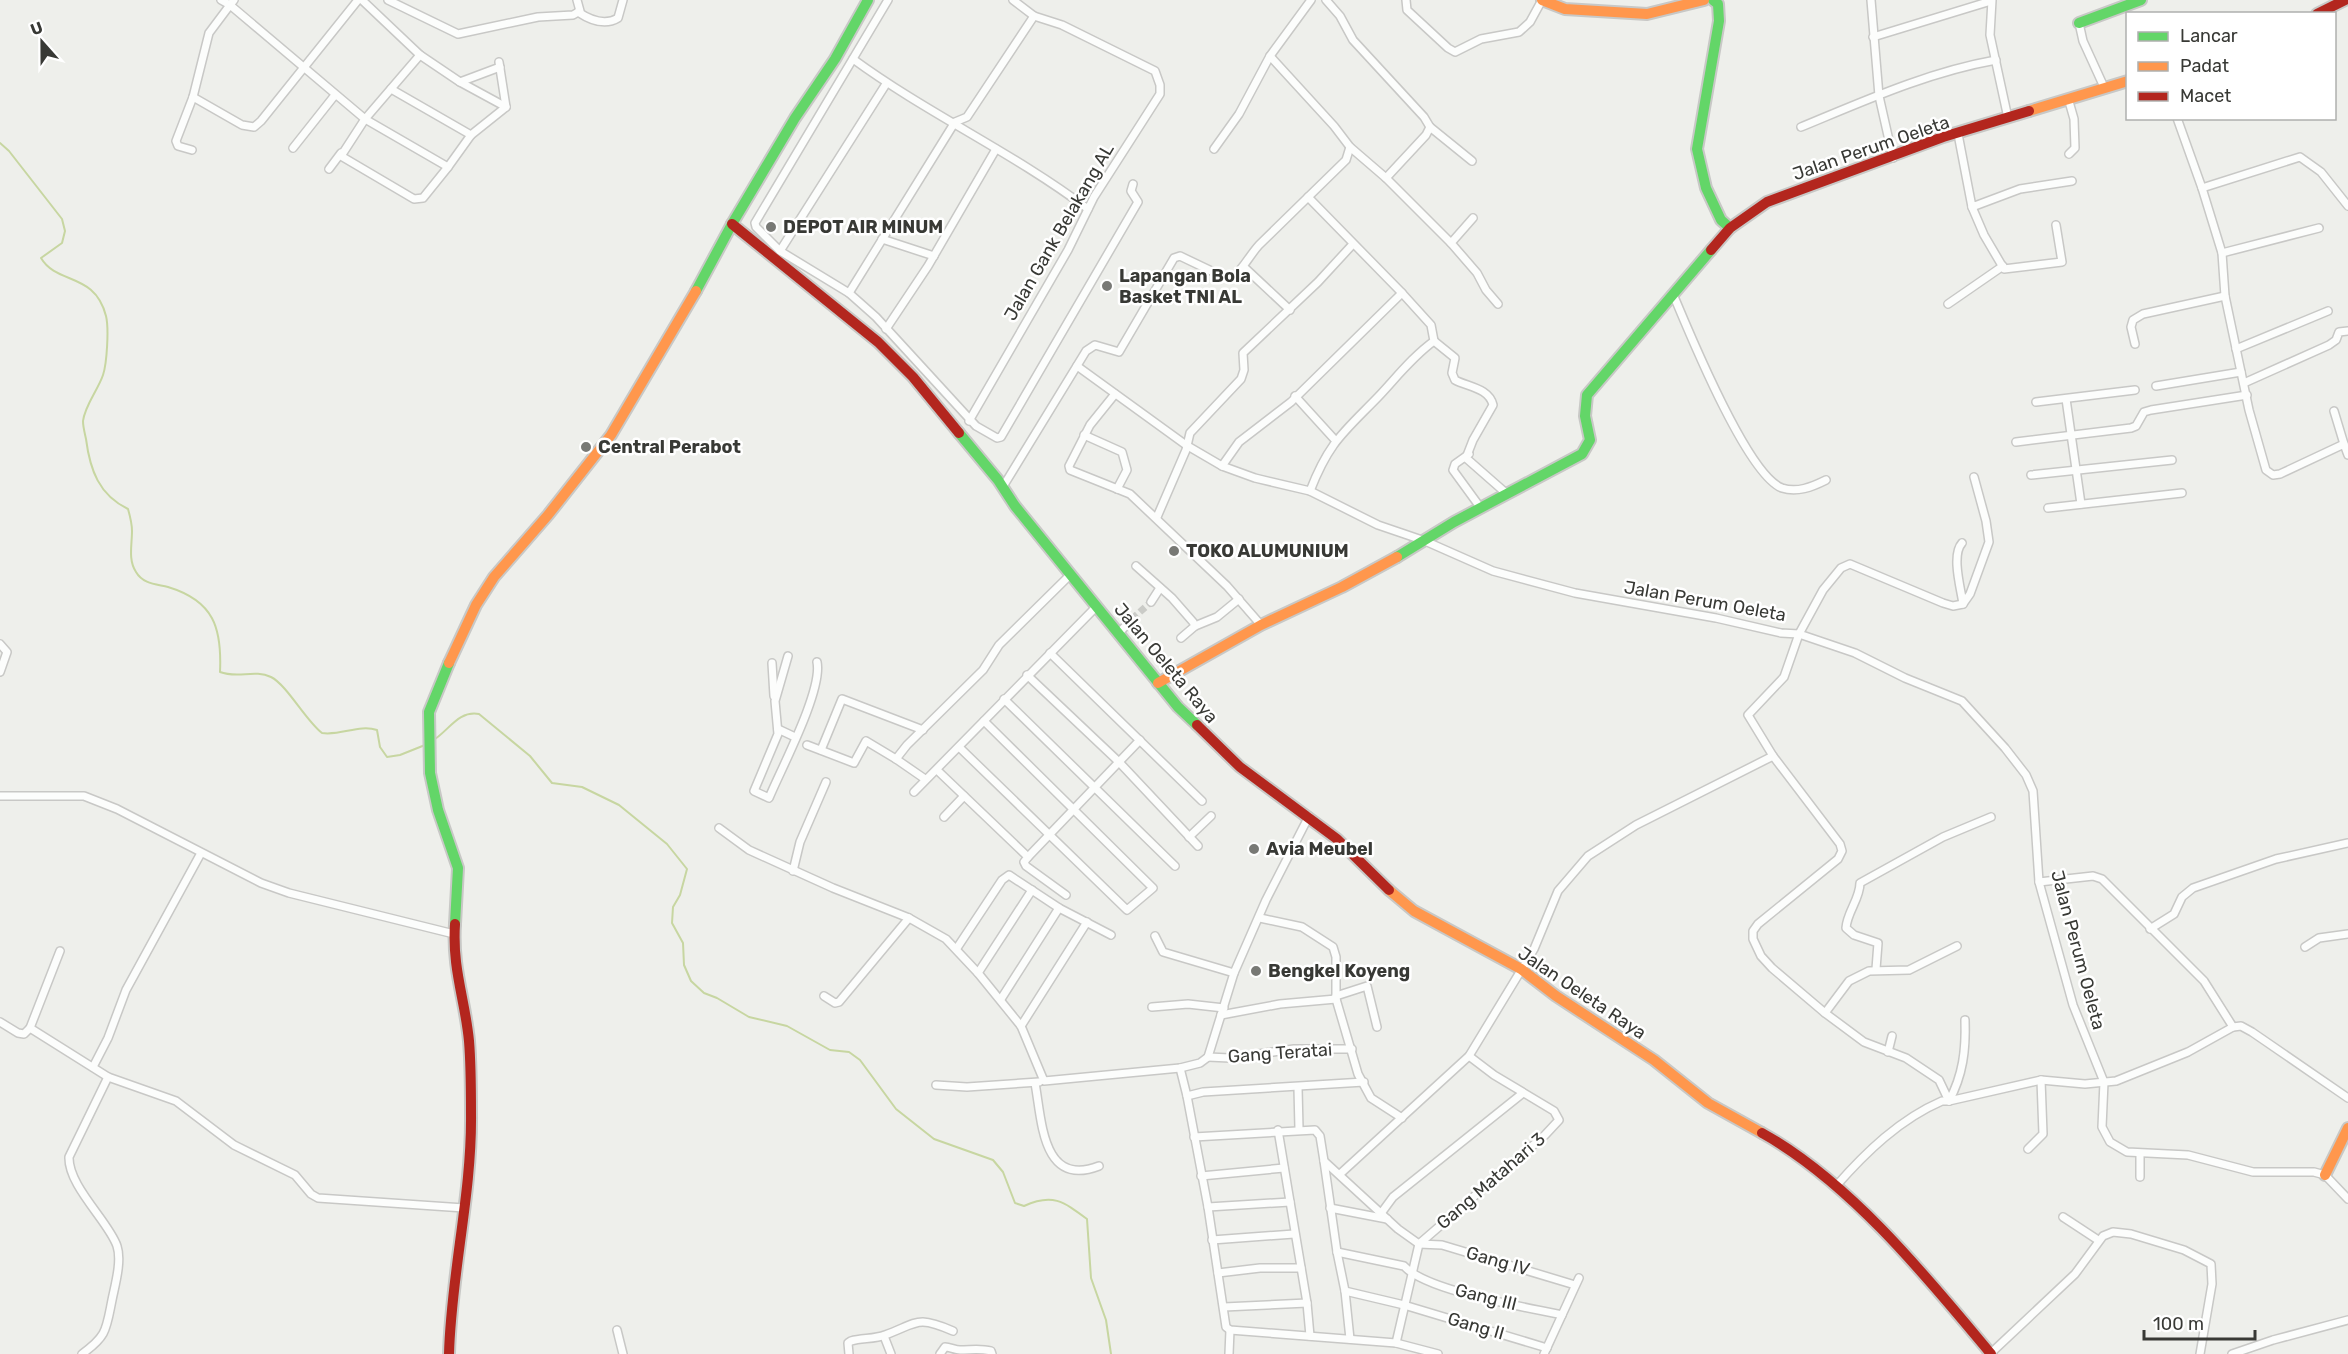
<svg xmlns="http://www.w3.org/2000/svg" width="2348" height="1354" viewBox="0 0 2348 1354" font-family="Rubik,sans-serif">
<rect width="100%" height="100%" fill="#eeefeb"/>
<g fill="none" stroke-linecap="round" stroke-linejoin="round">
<g stroke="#c7d6a1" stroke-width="2">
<path d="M0,143L9,151L62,219L65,231L62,243L41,258C57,285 95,272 106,316C109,328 107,363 103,375C98,390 85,405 83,421C83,427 85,434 86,439C90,470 99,495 128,509C130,516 132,524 132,531C132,545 128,560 136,572C143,584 156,584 168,587C214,601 222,628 220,672C238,679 254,669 271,677C287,685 306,721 322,733C341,736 359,724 377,730L380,747L387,757L400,755L425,745"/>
<path d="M432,741C448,732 458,710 479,714L530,756L552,783L582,787L619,805L667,844L687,869L680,895L673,907L672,923L683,943L684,965L691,981L704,993L717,998L749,1017L787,1026L830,1050L849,1052L860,1060L896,1109L934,1139L993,1160L1003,1172L1015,1203L1024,1206C1052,1193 1063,1201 1087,1219L1091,1278L1106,1320L1111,1354"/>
</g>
<path stroke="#cacbc7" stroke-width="7" stroke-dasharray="7 3.5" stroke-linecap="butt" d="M1132,619L1151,602"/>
<g stroke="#c8c8c6" stroke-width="10">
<g id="street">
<path d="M221,0L230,5L234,0"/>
<path d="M388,0L458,34L538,17L573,15L580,11L577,0"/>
<path d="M888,0L755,223L756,227L780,251L849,293L876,317L976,426L997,438L1001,437L1138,202L1131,191L1133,184"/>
<path d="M1326,0L1340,16L1353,40L1424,117L1430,127L1426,135L1386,178"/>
<path d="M1406,0L1407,10L1448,48L1455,52L1481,39L1519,32L1530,22L1542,0"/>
<path d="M1871,0L1879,96L1893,158"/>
<path d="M1992,0L1990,35L2008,118"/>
<path d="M578,12C590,20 605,26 618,18L623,0"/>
<path d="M2079,23L2083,41L2104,87"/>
<path d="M1873,37L1991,1"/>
<path d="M420,55L460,82L506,107"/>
<path d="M1270,56L1334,126L1350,147L1386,178L1451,243"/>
<path d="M853,59C928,114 1014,153 1088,209"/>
<path d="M460,82L500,67"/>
<path d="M391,89L471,135L448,167"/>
<path d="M193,97L242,125L254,127L261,121L358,0"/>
<path d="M2068,98L2074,119L2075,148L2069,154"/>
<path d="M2177,118L2202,188L2222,253L2225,296L2249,410L2266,470L2273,475L2280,474L2344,444L2348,455"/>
<path d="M1430,127L1472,161"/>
<path d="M1801,127C1864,101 1928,72 1996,60"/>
<path d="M1958,134L1972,207L2020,189L2072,181"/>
<path d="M471,135L506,107L499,62"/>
<path d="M293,148L335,95"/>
<path d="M1214,149L1239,114L1270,56L1311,0"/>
<path d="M192,150L178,146L176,141L193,97L209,33L230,5L365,119L448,167L423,198L414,199L341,156L365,119L420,55L362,0"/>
<path d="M329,169L341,153"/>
<path d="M2202,188L2300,157L2321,172L2348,206"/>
<path d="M1972,207L1984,235L2004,269L2062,262L2056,225"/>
<path d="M1473,218L1451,243L1477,273L1486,290L1498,304"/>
<path d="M882,239L934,256"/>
<path d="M780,251L886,84"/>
<path d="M2222,253L2319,228"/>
<path d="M1244,267L1290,310"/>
<path d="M849,293L955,122L967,117L1034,16"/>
<path d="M1673,294C1689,332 1747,475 1782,488C1797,493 1812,487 1826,480"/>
<path d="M1948,304L2003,266"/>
<path d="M886,329L928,266L996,149"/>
<path d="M1434,341L1455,358L1452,373L1455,380C1468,387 1489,388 1493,405L1473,440L1466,458L1507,494"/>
<path d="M2135,344L2131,327L2133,320L2143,314L2225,296"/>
<path d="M2236,349L2328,311"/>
<path d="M1077,366L1186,445L1222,466L1255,478L1310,491L1378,525L1425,541L1493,571L1575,593L1716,618L1781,633L1799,634L1855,653L1905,678L1962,701L2005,748L2026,775L2033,791L2039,882L2073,1005L2104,1082L2102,1127L2110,1142L2127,1152L2188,1155L2253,1172H2314L2325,1175L2348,1199"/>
<path d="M2244,383L2329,345L2336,340L2339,332L2348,331"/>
<path d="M2156,386L2241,372"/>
<path d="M1115,394L1090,425L1069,466L1070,470L1130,494L1227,586L1261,625"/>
<path d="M1295,396L1335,440"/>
<path d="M2066,399L2081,504"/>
<path d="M2036,402L2135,390"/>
<path d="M2334,411L2344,444"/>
<path d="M969,421L1068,250L1094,197L1160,94V85L1155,71L1062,25L1034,16L1013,0"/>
<path d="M1084,435L1122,452L1127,470L1117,489"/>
<path d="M2016,442L2131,428L2136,426L2144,412L2151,410L2247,395"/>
<path d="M1469,454L1455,464L1453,470L1480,507"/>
<path d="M1222,466L1239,442L1291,402L1402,293L1308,197"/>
<path d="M2031,475L2172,460"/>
<path d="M1004,485L1086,351L1095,345L1119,352L1174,258L1180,256L1224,277H1233C1244,268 1249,256 1259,245L1346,160L1350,147"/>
<path d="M1310,491C1329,442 1343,433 1378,397C1396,378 1412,357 1434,341L1431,325L1402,293"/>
<path d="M2048,508L2182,493"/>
<path d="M1157,517L1186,450L1190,433L1241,379L1244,370L1243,353L1318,282L1353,244"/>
<path d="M1962,543C1951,555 1961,589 1963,604L1970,594L1989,542L1986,521L1974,477"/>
<path d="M1136,566L1172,598L1193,622L1195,626L1181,638"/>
<path d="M1151,602L1160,588"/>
<path d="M1195,626L1217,617L1239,599"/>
<path d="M1119,633L1132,619"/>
<path d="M0,644L7,652L0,672"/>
<path d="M1050,653L1202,801"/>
<path d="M788,656L775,701L778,734L754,791L769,798C781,769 823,690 817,662"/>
<path d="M772,663L774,696"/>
<path d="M1027,675L1119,762L1198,846"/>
<path d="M1004,699L1175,866"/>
<path d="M778,729L795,737"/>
<path d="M807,745L854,763L866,741L896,759"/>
<path d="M959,747L1127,910L1153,888L984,721"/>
<path d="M821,750L842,699L923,730"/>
<path d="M937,770L1028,857L1024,862L1026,866L1066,895"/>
<path d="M925,779L896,759L907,745L983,670L999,645L1071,574"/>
<path d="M914,792L1097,606"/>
<path d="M0,796H84L117,809L261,883L289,893L454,934"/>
<path d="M944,817L964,796"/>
<path d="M719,828L749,850L833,888L909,918L946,939L978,973L1021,1026L1044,1081L1180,1068L1200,1063L1208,1057L1234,973L1266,900L1309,816"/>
<path d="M1189,837L1211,816"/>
<path d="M1028,857L1140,740"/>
<path d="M793,871L800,842L826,782"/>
<path d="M2039,882L2093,876L2102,879L2204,981L2233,1027"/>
<path d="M1260,918L1302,927L1333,947L1336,957V999L1358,1074L1371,1098L1402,1118"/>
<path d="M2150,929L2174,914L2182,897L2193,888L2276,859L2348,843"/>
<path d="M1155,936L1163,952L1234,973"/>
<path d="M2305,947L2319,938L2348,934"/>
<path d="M957,948L1002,880L1009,875L1059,908L1111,935"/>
<path d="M1876,969L1878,943L1854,935L1846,928C1847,912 1860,899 1860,883L1943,837L1991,817"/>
<path d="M978,973L1032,890"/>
<path d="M824,996L835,1003L839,1002L909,918"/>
<path d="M1336,996L1367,986L1377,1027"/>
<path d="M1001,999L1059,908"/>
<path d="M1152,1007L1188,1004L1224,1008"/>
<path d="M1825,1013L1849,981L1869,971L1909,970L1957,946"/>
<path d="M1221,1015L1280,1004L1336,999"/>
<path d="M0,1022L18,1033L24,1034L30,1028L60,951"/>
<path d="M1021,1026L1087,922"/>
<path d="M30,1028L108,1077L176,1101L234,1145L295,1175L311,1194L318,1198L464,1208"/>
<path d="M1888,1052L1892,1036"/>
<path d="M1208,1057L1230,1058L1294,1049H1352"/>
<path d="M93,1067L108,1038L126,990L201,853"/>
<path d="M1180,1068L1187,1096L1208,1207L1226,1327L1230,1330L1396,1343L1438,1354"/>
<path d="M1035,1083C1042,1121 1042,1188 1099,1166"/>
<path d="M936,1085L967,1087L1039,1082"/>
<path d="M1298,1088L1299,1129"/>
<path d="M1187,1096L1203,1092L1364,1082"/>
<path d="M1949,1101L1939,1080L1906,1058L1864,1042L1825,1013L1772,968L1761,956L1753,939V931L1758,924L1838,859L1842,851L1840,844L1773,756L1748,715L1784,677L1799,634L1823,590L1841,568L1850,564L1943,603L1953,606L1963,604"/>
<path d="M1949,1101C1963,1075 1966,1050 1965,1020"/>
<path d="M1278,1130L1307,1303L1310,1336"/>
<path d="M1194,1137L1315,1130L1320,1136L1324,1161L1398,1229L1419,1244"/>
<path d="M2028,1149L2043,1134L2041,1080"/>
<path d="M1324,1161L1337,1252L1345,1291L1350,1339"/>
<path d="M1340,1174L1469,1056L1534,949L1558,891L1588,856L1636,825L1773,756"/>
<path d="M1201,1176L1284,1168"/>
<path d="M2140,1177V1154"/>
<path d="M1836,1186C1866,1152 1900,1119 1942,1101H1949L2041,1080L2085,1084L2116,1081L2188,1052L2233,1027L2241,1026L2252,1032L2348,1098"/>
<path d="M1208,1207L1290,1202"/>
<path d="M1330,1208L1387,1219"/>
<path d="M1382,1212L1393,1197L1523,1093"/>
<path d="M2063,1217L2098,1240"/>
<path d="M1212,1240L1294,1234"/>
<path d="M1419,1244L1442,1245L1575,1285"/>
<path d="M1337,1252L1404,1266C1426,1291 1526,1307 1562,1315"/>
<path d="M1218,1273L1260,1268H1301"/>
<path d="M1345,1291L1404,1305L1547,1348"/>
<path d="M1224,1307L1307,1303"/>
<path d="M617,1330L623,1354"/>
<path d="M884,1336L891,1354"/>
<path d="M1396,1343L1419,1244L1545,1135L1559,1120L1554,1111L1494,1075L1469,1056"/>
<path d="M82,1354C107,1336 106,1330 112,1300C115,1285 122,1261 117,1246C109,1222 68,1186 69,1157L108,1077"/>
<path d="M849,1354L848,1343L851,1341C862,1338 875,1339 885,1335C918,1323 916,1315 953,1331"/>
<path d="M940,1354L945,1347C950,1347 955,1350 960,1350C971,1350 980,1348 991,1351L992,1354"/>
<path d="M1229,1354L1230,1330"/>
<path d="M1544,1354L1579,1278"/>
<path d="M1990,1354L2075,1274L2103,1236L2113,1232L2131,1234L2184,1250L2211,1264L2212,1284L2200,1354"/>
<path d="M2232,1354L2273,1340L2348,1320"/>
</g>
</g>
<g stroke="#c8c8c6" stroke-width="14">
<g id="fast">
<path d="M1713,0L1718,4L1719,21L1697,149L1706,188L1721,220L1730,228"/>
<path d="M2079,23L2141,0"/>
<path d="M696,291L732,224L795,118L835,59L868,0"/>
<path d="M959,433L998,480L1015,506L1178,707L1197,725"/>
<path d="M1397,557L1454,522L1582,454L1590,440L1585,416L1587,395L1711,250"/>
<path d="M449,663L429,712L430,773L438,810L458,868L455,924"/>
</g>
</g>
<g stroke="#c8c8c6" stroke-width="14">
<g id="slow">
<path d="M1542,0L1565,9L1647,14L1704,0"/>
<path d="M2029,111L2128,81"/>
<path d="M449,663L476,605L494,577L548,515L611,435L696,291"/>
<path d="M1158,683L1261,625L1342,587L1397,557"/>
<path d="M1389,890L1414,911L1521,969L1556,996L1654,1060L1708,1103L1762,1133"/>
<path d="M2325,1175L2348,1128"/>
</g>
</g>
<g stroke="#c8c8c6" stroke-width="14">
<g id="jam">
<path d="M2317,14L2345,0"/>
<path d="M732,224L878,342L913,377L959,433"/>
<path d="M1711,250L1730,228L1767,202L1943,137L2029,111"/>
<path d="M1197,725L1240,767L1337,839L1389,890"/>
<path d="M1762,1133C1850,1182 1927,1277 1991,1354"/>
<path d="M449,1354C451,1274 472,1194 471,1114C471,1090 471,1065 469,1041C465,999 452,969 455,924"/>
</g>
</g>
<use href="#street" stroke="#fcfdfc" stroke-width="7"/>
<use href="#fast" stroke="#63d668" stroke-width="10"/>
<use href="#slow" stroke="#ff974d" stroke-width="10"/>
<use href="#jam" stroke="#b3261e" stroke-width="10"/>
</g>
<g fill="#787975" stroke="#fff" stroke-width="2">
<circle cx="771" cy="227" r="6"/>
<circle cx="1107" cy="286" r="6"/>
<circle cx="586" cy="447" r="6"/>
<circle cx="1174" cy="551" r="6"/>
<circle cx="1254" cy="849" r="6"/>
<circle cx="1256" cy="971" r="6"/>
</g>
<g text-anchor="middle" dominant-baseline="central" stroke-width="5" stroke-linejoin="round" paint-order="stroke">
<g font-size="18" fill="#383935" stroke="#fff">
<text transform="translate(1871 148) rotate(-19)">Jalan Perum Oeleta</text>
<text transform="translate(1059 232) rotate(-60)">Jalan Gank Belakang AL</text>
<text transform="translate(1705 601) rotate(10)">Jalan Perum Oeleta</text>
<text transform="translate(1166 663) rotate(50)">Jalan Oeleta Raya</text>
<text transform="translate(2078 950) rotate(75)">Jalan Perum Oeleta</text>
<text transform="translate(1582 993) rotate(34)">Jalan Oeleta Raya</text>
<text transform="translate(1280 1053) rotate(-4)">Gang Teratai</text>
<text transform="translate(1491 1181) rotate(-41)">Gang Matahari 3</text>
<text transform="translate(1498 1261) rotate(16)">Gang IV</text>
<text transform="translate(1486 1297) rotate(14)">Gang III</text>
<text transform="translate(1476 1326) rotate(16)">Gang II</text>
</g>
<g font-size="18" font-weight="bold" fill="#383935" stroke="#fff" text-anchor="start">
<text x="783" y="227">DEPOT AIR MINUM</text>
<text x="1119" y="276">Lapangan Bola<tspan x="1119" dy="21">Basket TNI AL</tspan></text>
<text x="598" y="447">Central Perabot</text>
<text x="1186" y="551">TOKO ALUMUNIUM</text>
<text x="1266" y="849">Avia Meubel</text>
<text x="1268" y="971">Bengkel Koyeng</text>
</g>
</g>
<rect x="2126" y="12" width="210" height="108" fill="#ffffff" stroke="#afb0ae" stroke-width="1.5"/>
<rect x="2138" y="32" width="30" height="9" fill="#63d668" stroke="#afb0ae" stroke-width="1.5"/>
<text x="2180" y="42" font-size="18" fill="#383935">Lancar</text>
<rect x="2138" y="62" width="30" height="9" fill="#ff974d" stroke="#afb0ae" stroke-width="1.5"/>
<text x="2180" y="72" font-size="18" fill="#383935">Padat</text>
<rect x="2138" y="92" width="30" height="9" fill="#b3261e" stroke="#afb0ae" stroke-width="1.5"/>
<text x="2180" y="102" font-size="18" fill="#383935">Macet</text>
<g transform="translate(42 42) rotate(339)" stroke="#ffffff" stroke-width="4.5" paint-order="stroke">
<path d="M0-4.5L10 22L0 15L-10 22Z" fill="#383935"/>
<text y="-9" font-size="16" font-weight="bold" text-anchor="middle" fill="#383935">U</text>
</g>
<path d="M2144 1330v9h111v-9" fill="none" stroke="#383935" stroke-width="3"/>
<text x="2153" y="1330" font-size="18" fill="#383935" stroke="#ffffff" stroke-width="4.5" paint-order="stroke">100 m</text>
</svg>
